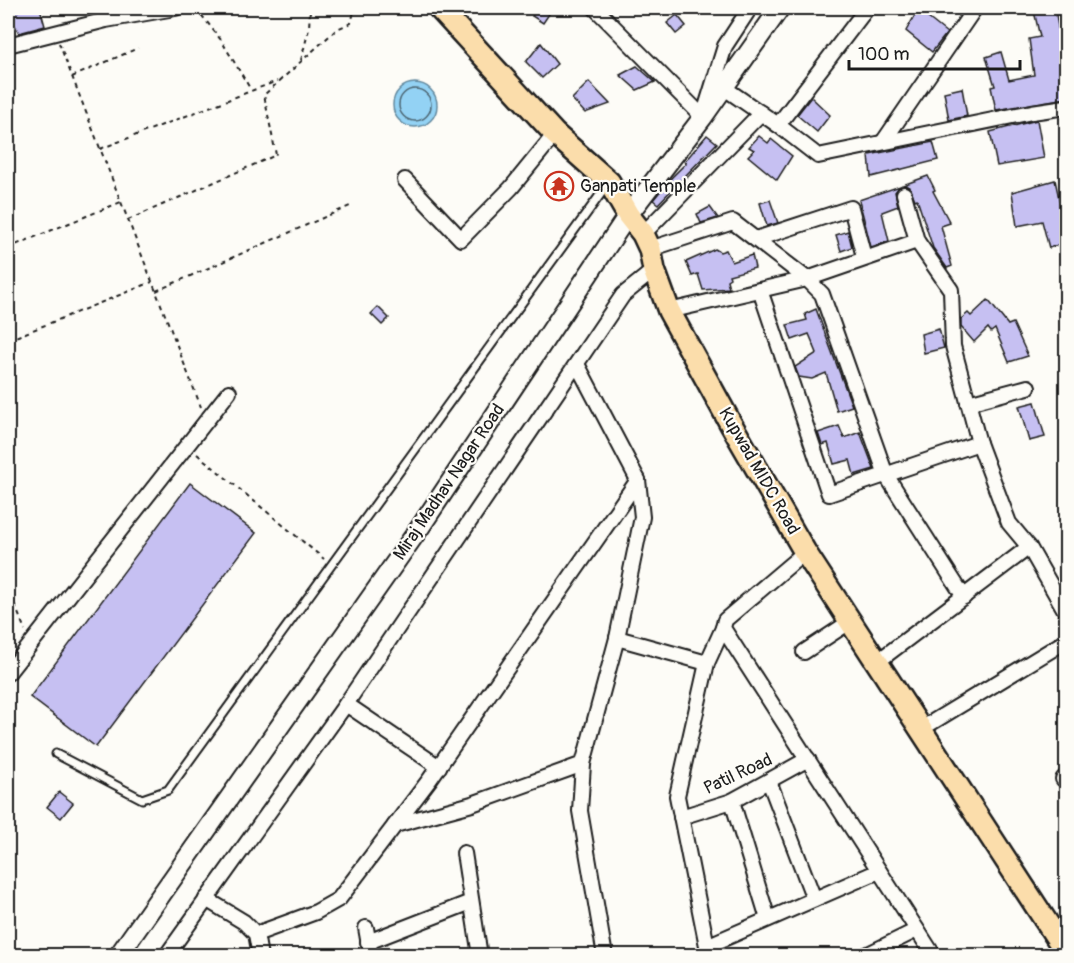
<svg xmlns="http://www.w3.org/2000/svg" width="1074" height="963" viewBox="0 0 1074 963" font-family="Pangolin,sans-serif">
<rect width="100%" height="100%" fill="#fdfcf7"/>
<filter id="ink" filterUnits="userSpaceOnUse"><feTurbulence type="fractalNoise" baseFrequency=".0167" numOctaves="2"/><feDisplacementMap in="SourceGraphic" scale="12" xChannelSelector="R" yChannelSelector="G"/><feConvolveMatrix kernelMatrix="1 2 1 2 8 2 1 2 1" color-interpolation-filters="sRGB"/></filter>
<g filter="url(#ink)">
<circle fill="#93d2f4" stroke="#63899e" stroke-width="1.5" cx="415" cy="105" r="22"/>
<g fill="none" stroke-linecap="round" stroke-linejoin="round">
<circle stroke="#4c6572" stroke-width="1.5" cx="415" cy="105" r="16"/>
</g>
<g fill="#c6c0f2" stroke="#1c1c1c" stroke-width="1.5">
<path d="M27,8H40L45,26L19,33L8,14Z"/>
<path d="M538,8H553L543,23L532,16Z"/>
<path d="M1046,8H1055L1059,33L1066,32V98L996,110L991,87L995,86L986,57L1001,52L1009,80L1034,75L1029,39L1040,37L1034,11Z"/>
<path d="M918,10L947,33L932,52L906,31Z"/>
<path d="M677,15L686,26L676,34L667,23Z"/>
<path d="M541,43L557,64L542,78L526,62Z"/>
<path d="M637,66L655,82L637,90L620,75Z"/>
<path d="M589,82L610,104L585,113L572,99Z"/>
<path d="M962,88L967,116L949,120L944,92Z"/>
<path d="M811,97L830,115L817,132L797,115Z"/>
<path d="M1037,120L1044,158L997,166L990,132Z"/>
<path d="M707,135L717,143L658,204L653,200L672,177L686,163L685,161Z"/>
<path d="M759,136L768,143L771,139L792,156L777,180L748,156L754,150L749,147Z"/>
<path d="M933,142L938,160L871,177L869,155Z"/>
<path d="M928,176L935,190L933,191L950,223L941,226L952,266L947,268L933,248L917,199L915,200L910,187L903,185Z"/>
<path d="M1055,180L1066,230V242L1049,248L1042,221L1017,226L1012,192Z"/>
<path d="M900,186L895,192L898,206L882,212L889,241L871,247L859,200Z"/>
<path d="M770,200L778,223L767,226L760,203Z"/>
<path d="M710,207L718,218L701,223L697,214Z"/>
<path d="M848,231L852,247L841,251L836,235Z"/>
<path d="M715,249L720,252L726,250L732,262L752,255L755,268L729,275L730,278L727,280L729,288L703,290L698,274L692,276L686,262Z"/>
<path d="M988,300L1008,325L1013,323L1028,356L1009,362L995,329L991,332L988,328L974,342L961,327V319L968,313L971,316Z"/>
<path d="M378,307L389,318L382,325L371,314Z"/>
<path d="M816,309L852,406L837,411L826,373L812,379L799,377L795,367L817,353L809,334L792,340L787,325L807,320L805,314Z"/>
<path d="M939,329L944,348L924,353L921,334Z"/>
<path d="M1035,402L1045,437L1029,441L1019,406Z"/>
<path d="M839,426L844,438L860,432L874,469L854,475L850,460L834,464L828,443L822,445L818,433Z"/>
<path d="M190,483L256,533L96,747L30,697Z"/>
<path d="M59,792L73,803L61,818L47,807Z"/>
</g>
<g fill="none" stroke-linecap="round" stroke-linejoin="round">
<g stroke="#1c1c1c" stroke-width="11">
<path id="lane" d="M56,754L142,799L168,790L608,184"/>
</g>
<g stroke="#1c1c1c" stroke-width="18">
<g id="street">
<path d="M595,8L703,117L725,46L750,8"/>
<path d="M8,45L106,20L175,8"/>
<path d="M723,87L778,125L818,156L1032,112L1066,107"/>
<path d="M778,125L867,8"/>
<path d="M883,142L975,8"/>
<path d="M405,180L461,239L511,188L555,134"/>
<path d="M904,194L917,241L951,290L953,346L979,443L1009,523L1029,547L1066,612"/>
<path d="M643,234L761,113"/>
<path d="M756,239L851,208L864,257"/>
<path d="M650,249L733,222L807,279L917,241"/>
<path d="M760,290L829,494L979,443"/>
<path d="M669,311L807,279L822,294L886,475L964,597"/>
<path d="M577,364L638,480L642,517L617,638L583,764L580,811L605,956"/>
<path d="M968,403L1028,387"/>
<path d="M805,552L725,620L723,628L934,956"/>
<path d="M617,638L707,663"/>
<path d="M804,652L851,621"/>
<path d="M877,662L1029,547"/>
<path d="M8,673L229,392"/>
<path d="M346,704L439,767"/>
<path d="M921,729L1066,641"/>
<path d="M1063,779L1066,776"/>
<path d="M769,781L814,899"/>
<path d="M732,801L768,919"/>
<path d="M681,817L732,801L808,759"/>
<path d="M395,825L472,804L583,764"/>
<path d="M464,853L480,956"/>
<path d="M206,899L244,922L256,934L260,956"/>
<path d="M366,928L371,956"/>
<path d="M256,934L316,912L339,899L430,779L638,480"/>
<path d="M368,942L471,902"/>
<path d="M707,946L879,871"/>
<path d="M166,956L346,704L623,295L654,270"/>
<path d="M710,956L707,946L677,796L707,663L723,628"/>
<path d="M864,956L917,930"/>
</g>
</g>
<g stroke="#1c1c1c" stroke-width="22">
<path id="secondary" d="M118,956L421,526L628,215L703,117L780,8"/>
</g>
<g stroke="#1c1c1c" stroke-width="26">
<path id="primary" d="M439,8L555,134L609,182L628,215L643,234L650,249L654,270L669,311L732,426L805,552L1066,952"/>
</g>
<g stroke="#1c1c1c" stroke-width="2" stroke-dasharray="4.5 4.5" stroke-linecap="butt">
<path d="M196,8L221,40L251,90"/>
<path d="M59,43L201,407"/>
<path d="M301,60L309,29L310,8"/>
<path d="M72,77L138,48"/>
<path d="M100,149L277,81"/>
<path d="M128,220L276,155L264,95L337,29L351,23L355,8"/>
<path d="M8,248L121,202"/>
<path d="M156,291L350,206"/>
<path d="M8,340L152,282"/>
<path d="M197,454L324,559"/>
<path d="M8,588L25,630"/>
</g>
<use href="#lane" stroke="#fdfcf7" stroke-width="7"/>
<use href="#street" stroke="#fdfcf7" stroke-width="14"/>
<use href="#secondary" stroke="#fdfcf7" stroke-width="18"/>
<use href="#primary" stroke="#fbddab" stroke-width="21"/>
</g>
</g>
<defs>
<g id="temple-ring" transform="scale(1.5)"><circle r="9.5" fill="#fdfcf7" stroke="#c8321e" stroke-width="1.5"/><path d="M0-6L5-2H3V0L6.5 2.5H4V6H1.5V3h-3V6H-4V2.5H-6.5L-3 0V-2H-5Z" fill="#c8321e"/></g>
</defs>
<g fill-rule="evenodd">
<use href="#temple-ring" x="559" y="186"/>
</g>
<g text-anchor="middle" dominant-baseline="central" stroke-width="4.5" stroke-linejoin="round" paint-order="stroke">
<g font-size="18" fill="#1c1c1c" stroke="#fdfcf7" text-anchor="start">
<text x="580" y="186">Ganpati Temple</text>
</g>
<g font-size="18" fill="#1c1c1c" stroke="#fdfcf7">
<text transform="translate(759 471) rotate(60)">Kupwad MIDC Road</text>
<text transform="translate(449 482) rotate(-56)">Miraj Madhav Nagar Road</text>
<text transform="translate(738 774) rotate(-25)">Patil Road</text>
</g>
</g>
<rect width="1074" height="963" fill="none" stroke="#fdfcf7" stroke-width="30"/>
<rect x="15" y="15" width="1044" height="933" fill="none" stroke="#1c1c1c" stroke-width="2" filter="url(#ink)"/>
<path d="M849 60v9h171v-9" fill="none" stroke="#1c1c1c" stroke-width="3"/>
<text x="858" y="60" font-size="18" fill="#1c1c1c" stroke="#fdfcf7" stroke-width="4.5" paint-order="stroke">100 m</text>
</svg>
